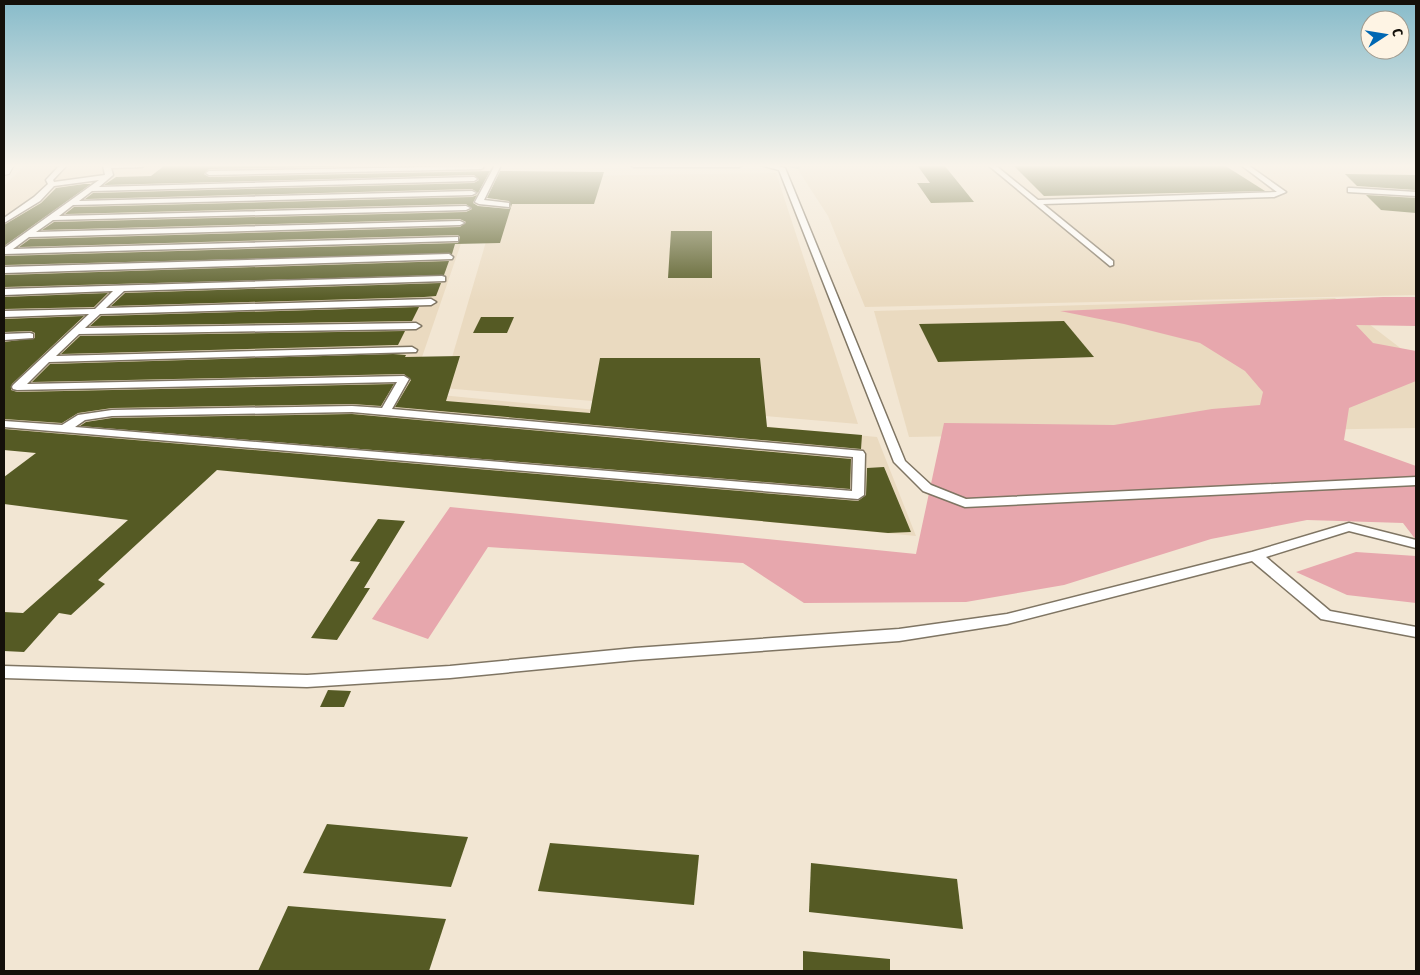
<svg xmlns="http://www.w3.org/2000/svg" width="1420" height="975" viewBox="0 0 1420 975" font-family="'Fira Sans Condensed',sans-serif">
<rect width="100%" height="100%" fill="#f2e6d3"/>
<g fill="#eadac0">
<path d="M25,165H488L410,392L877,437L916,536L4,450V186Z"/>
<path d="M795,165L1416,167V295L865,307L828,216Z"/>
<path d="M776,173L858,424L443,388L505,177Z"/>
<path d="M1335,298L1416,360V428L909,437L874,311Z"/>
</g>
<g fill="#e7a7ad">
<path d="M1383,297H1416V326L1356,325L1373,343L1416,351V381L1349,408L1344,440L1416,466V540L1403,523L1307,520L1211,539L1064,585L966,602L804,603L743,563L488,547L428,639L372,619L450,507L916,554L944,423L1114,425L1212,409L1260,405L1263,392L1245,371L1200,343L1124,324L1060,311Z"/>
<path d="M1356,552L1416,556V603L1347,595L1296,572Z"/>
</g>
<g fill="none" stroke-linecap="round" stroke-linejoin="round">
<path stroke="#97c59c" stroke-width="4" d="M789,165L798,167"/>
</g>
<g fill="#555a24">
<path d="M165,165H432L209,169L204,174L209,177L490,171L478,193L472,189L85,199L93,193L474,183L479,180L474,175L104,185L116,177L151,176Z"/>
<path d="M917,165H944L974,202L931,203L917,183H930Z"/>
<path d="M1013,165H1224L1265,191L1044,196Z"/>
<path d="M500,171L604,172L594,204H512L500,243L455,244L452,254L4,265V256L458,243L460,237L458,235L19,247L30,239L460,227L466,222L460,219L42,230L54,222L466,212L472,209L466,204L65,214L74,207L472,197L477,195L473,203L478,206L509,209L511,207L509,201L487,198Z"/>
<path d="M1345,174L1416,175V190L1357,186Z"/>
<path d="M84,184H91L4,246V225L41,203L56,188Z"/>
<path d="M1366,195L1416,198V213L1381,210Z"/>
<path d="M671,231H712V278H668Z"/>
<path d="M449,261L444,275L4,287V275Z"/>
<path d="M441,283L436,296L424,297L111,306L125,293Z"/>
<path d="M108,293L94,307L4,309V297Z"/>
<path d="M419,307L412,321L90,326L101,316Z"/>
<path d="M84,316L12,384L11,390L17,392L394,384L381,406L352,404L112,408L78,413L62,423L4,419V342L35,338V333L31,331L4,332V319Z"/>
<path d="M481,317H514L507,333H473Z"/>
<path d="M1064,321L1094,357L938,362L919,324Z"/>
<path d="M405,331L398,345L61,354L80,336Z"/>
<path d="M393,354L406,355L405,357L460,356L446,401L590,413L600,358H760L767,427L862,435L861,449L395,407L411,380L404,374L32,382L50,364Z"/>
<path d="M352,414L851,459L850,489L80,426L86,422L112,418Z"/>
<path d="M4,429L858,501L866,495L867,468L884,467L911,532L888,533L217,470L98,580L105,584L71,615L59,613L24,652L4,651V612L23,613L128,520L4,504V477L36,453L4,450Z"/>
<path d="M378,519L405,521L364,588H370L337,640L311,638L360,562L350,561Z"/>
<path d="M328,690L351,691L344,707H320Z"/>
<path d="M327,824L468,837L451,887L303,873Z"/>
<path d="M550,843L699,855L694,905L538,891Z"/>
<path d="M811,863L957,879L963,929L809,912Z"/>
<path d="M288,906L446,919L429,971H258Z"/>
<path d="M803,951L890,959V971H803Z"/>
</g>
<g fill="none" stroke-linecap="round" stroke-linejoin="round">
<g stroke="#7f7563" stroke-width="3">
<g id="lane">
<path d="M60,165H67L53,180L54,182L105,175L103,165H145L142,167L111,168L113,175L99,187L474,177L477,179L474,181L92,191L79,201L472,191L476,193L472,195L73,205L59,216L466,206L470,208L466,210L53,220L36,232L460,221L464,223L460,225L29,237L13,249L458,237V241H455L4,254V248L99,180L54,186L40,201L4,223V218L34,197L48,184L46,180Z"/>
<path d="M495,165H501L484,200L509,203V207L479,204L475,202Z"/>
<path d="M631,165H742L739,167H634Z"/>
<path d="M760,165H774L785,168L905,461L931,485L966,499L1416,477V485L965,507L923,491L894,462L779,170Z"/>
<path d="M988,165H995L1038,200L1277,192L1241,165H1248L1286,192L1274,197L1043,204L1113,261V265L1110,266Z"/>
<path d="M483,166V168L481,169L209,175L206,173L209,171Z"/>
<path d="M1351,188L1416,192V196L1348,192V188Z"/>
<path d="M449,254L453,257L452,259L4,273V267Z"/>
<path d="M442,276L445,277V281L124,291L106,308L431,299L436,302L431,305L100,314L85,328L416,323L421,326L416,329L79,334L56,356L412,347L417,350L416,352L49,362L27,384L404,376L409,379L392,409L863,451L865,454L864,495L858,499L4,427V421L62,425L78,415L112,410L352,406L382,408L397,382L17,390L13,389L12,387L13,385L89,314L4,317V311L95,309L113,291L4,295V289ZM352,412L853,457L852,491L75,427L85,420L112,416Z"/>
<path d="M30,333L33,334V338L4,340V334Z"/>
<path d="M1349,523L1416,540V548L1349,531L1266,557L1330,611L1416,627V637L1321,619L1252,561L1007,624L899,641L635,660L450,678L307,687L4,678V666L307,675L450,666L635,648L899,629L1007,614L1252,552Z"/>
</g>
</g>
<g stroke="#7f7563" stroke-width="2">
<path id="street" d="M4,165H14L9,174L4,175Z"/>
</g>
<use href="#lane" fill="#fff" fill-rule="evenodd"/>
<use href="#street" fill="#fff" fill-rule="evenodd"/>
</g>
<linearGradient id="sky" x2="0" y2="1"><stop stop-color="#87bbca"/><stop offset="0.55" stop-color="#f9f4eb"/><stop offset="1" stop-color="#f9f4eb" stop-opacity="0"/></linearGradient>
<rect width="1420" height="301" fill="url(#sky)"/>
<rect width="1420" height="975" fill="none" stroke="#14100a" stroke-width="10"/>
<g transform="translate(1385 35) rotate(78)"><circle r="24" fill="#fef4e4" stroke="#a0998d"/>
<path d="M0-4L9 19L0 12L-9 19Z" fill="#0067b3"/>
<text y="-8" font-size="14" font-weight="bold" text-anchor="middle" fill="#14100a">С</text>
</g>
</svg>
